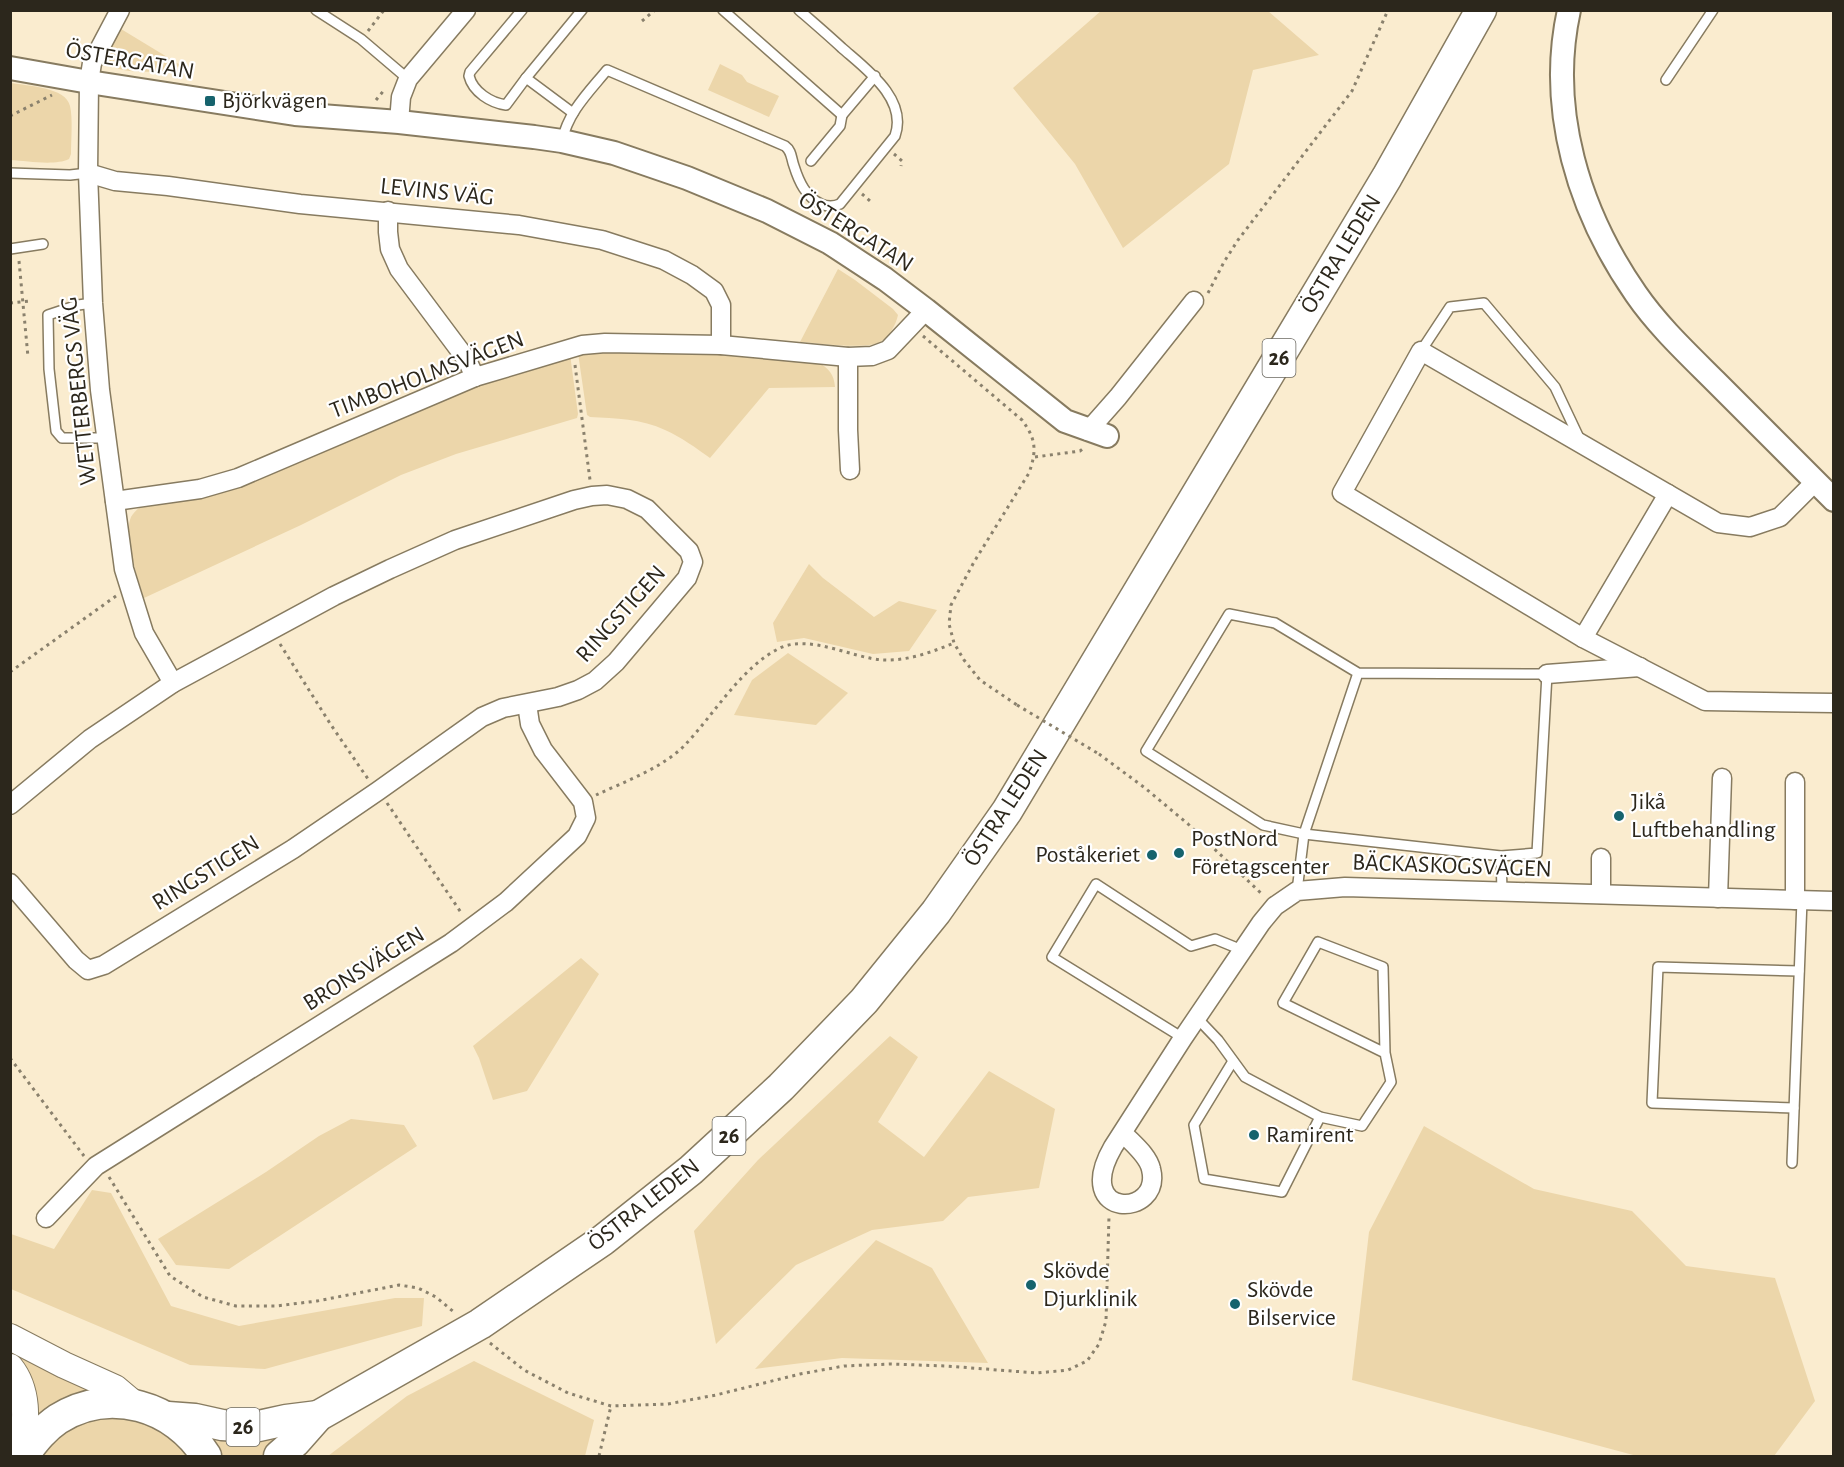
<svg xmlns="http://www.w3.org/2000/svg" width="1844" height="1467" viewBox="0 0 1844 1467" font-family="'Alegreya Sans',sans-serif">
<rect width="100%" height="100%" fill="#faeccf"/>
<g fill="#ecd6aa">
<path d="M1102,10L1268,11L1319,55L1253,70L1229,164L1123,248L1075,164L1013,88Z"/>
<path d="M121,29L182,66L175,67L167,65L165,71C149,72 122,74 109,64L107,53Z"/>
<path d="M720,64L742,75L747,82L779,96L769,117L708,90Z"/>
<path d="M11,83C27,86 66,87 70,106C73,118 71,141 71,154L69,159C55,166 27,161 11,160Z"/>
<path d="M838,269L855,280L893,309L898,315C896,325 889,337 880,342C865,350 818,343 800,342Z"/>
<path d="M591,350L747,352L818,362C829,369 834,374 835,387L769,388L710,458C696,448 681,437 665,430C642,419 615,418 590,417L587,415L578,353Z"/>
<path d="M570,354L578,414L577,418L456,454L401,475L301,525L144,598C138,579 123,535 131,517C133,513 138,509 141,506L495,378Z"/>
<path d="M809,564L823,578L874,617L899,601L937,610L909,651L873,654L804,638L777,642L773,623Z"/>
<path d="M788,653L848,693L816,725L734,715L752,680Z"/>
<path d="M581,958L599,974L527,1091L493,1100L479,1058L473,1046Z"/>
<path d="M890,1036L918,1057L878,1122L924,1157L989,1071L1055,1109L1039,1188L968,1197L943,1221L872,1230L796,1265L716,1344L694,1231L758,1160Z"/>
<path d="M351,1119L404,1125L417,1146L229,1269L176,1265L158,1239L266,1172L319,1136Z"/>
<path d="M1424,1126L1534,1189L1632,1211L1686,1266L1775,1278L1815,1401L1774,1456H1637L1352,1380L1369,1232Z"/>
<path d="M92,1190L111,1193L171,1306L239,1326L395,1298H424L422,1326L265,1369L190,1365L11,1289V1234L54,1249Z"/>
<path d="M876,1240L932,1268L988,1363L842,1358L755,1369Z"/>
<path d="M11,1345L113,1394L38,1428L19,1363L11,1352Z"/>
<path d="M474,1361L594,1420L585,1456H328L407,1396Z"/>
<path d="M143,1416L196,1456H34L80,1418Z"/>
<path d="M289,1431L265,1456H214L204,1440L217,1433Z"/>
</g>
<g fill="none" stroke-linecap="round" stroke-linejoin="round">
<g stroke="#877b60" stroke-width="12">
<g id="service">
<path d="M316,10L361,39L408,79"/>
<path d="M522,10L470,72L469,76C473,92 491,103 506,105L526,78"/>
<path d="M723,10L842,115L875,76"/>
<path d="M1666,80L1713,10"/>
<path d="M573,113L526,78L582,10"/>
<path d="M562,141C568,112 589,92 607,70L785,146C792,151 791,158 794,166C799,182 806,197 821,204C828,207 833,207 840,204L895,136C908,99 866,69 842,48C828,35 814,23 799,10"/>
<path d="M811,161L840,126L842,115"/>
<path d="M10,173L70,175L88,173"/>
<path d="M10,249L43,244"/>
<path d="M93,303L78,305L48,315L49,369L56,431L62,438H106"/>
<path d="M1421,351L1450,307L1484,303L1555,387L1580,440"/>
<path d="M1358,673L1304,834L1263,825L1146,751L1229,614L1275,623L1358,673L1547,674L1537,853L1501,856"/>
<path d="M1297,891L1304,834L1501,856L1502,891"/>
<path d="M1197,1018L1218,1040L1245,1077L1320,1117L1362,1126L1391,1082L1385,1053L1383,967L1318,942L1283,1003L1385,1053"/>
<path d="M1183,1038L1052,957L1096,884L1191,946L1215,939L1242,950"/>
<path d="M1233,1061L1194,1125L1204,1179L1282,1192L1320,1117"/>
<path d="M1794,1108L1652,1103L1658,967L1799,971"/>
<path d="M1792,1163L1802,900"/>
</g>
</g>
<g stroke="#877b60" stroke-width="21">
<g id="minor">
<path d="M120,10L92,63L89,82L88,173L93,303L100,390L124,569L144,633L173,683"/>
<path d="M399,122L401,97L408,79L466,10"/>
<path d="M88,173L115,181L168,186L300,204L519,225L602,240L664,260L692,275L714,291L721,305V345"/>
<path d="M388,211V232L390,249L399,269L467,360L475,377"/>
<path d="M848,357V430L850,470"/>
<path d="M1088,431L1118,397L1194,301"/>
<path d="M1815,482L1780,517L1750,527L1718,523L1421,351L1342,493L1583,638L1705,701L1834,703"/>
<path d="M115,501L200,489L238,478L475,377L582,345L605,343L721,345L848,357L872,356L888,350L926,310"/>
<path d="M1583,638L1668,494"/>
<path d="M1547,674L1640,667"/>
<path d="M10,805L90,739L173,683L334,596L390,569L455,540L574,500L592,496L607,495L627,499L647,509L689,551L693,562L687,578L616,662L595,681L578,690L558,697L503,708L482,717L378,791L293,849L104,965L88,970L76,960L10,883"/>
<path d="M1601,858V894"/>
<path d="M1718,898L1722,778"/>
<path d="M1795,900V782"/>
<path d="M1123,1133C1132,1143 1148,1155 1151,1169C1163,1218 1071,1220 1113,1147L1183,1038L1261,923L1275,906L1297,891L1345,887L1834,901"/>
<path d="M46,1218L96,1166L451,943L506,902L577,836L586,818L583,802L543,750L530,724L527,704"/>
</g>
</g>
<g stroke="#877b60" stroke-width="26">
<g id="tertiary">
<path d="M1569,10C1547,110 1579,212 1636,294C1658,326 1688,354 1715,381C1755,421 1794,460 1834,500"/>
<path d="M10,68L89,82L295,114L399,122L534,137L562,141L614,153L687,178L767,211L830,243L885,279L926,310L1065,421L1107,436"/>
</g>
</g>
<g stroke="#877b60" stroke-width="28">
<g id="secondary">
<path d="M10,1337L64,1365L115,1388L134,1404"/>
<path d="M10,1367C31,1393 25,1426 22,1456"/>
</g>
</g>
<g stroke="#877b60" stroke-width="33">
<g id="trunk">
<path d="M168,1417L195,1419L222,1425L254,1427L286,1420L318,1416"/>
<path d="M23,1456C33,1443 43,1429 58,1419C110,1386 175,1406 206,1456"/>
<path d="M279,1456L295,1442L318,1416L480,1324L603,1240L691,1170L781,1087L864,1001L936,912L1007,811L1387,177L1481,10"/>
</g>
</g>
<g stroke="#8a816d" stroke-width="3" stroke-dasharray="3 4.5" stroke-linecap="butt">
<path d="M642,21L655,10"/>
<path d="M368,31L384,10"/>
<path d="M376,100L385,89"/>
<path d="M10,116L52,95"/>
<path d="M894,154L902,161L901,166"/>
<path d="M862,194L870,201"/>
<path d="M19,261L28,357"/>
<path d="M1208,293L1224,262L1238,240L1352,91L1388,10"/>
<path d="M10,303L31,301"/>
<path d="M923,336L1022,420C1036,439 1037,450 1029,473L974,562L951,605L949,624L954,643L964,660L980,680L1017,705"/>
<path d="M575,365L590,480"/>
<path d="M1035,457L1080,451L1085,447"/>
<path d="M280,644L331,725L368,779"/>
<path d="M10,672L116,596"/>
<path d="M1099,754L1145,788L1188,824L1263,895"/>
<path d="M596,795C624,782 662,768 684,746C713,716 742,666 780,648C810,634 852,658 883,660C908,661 932,652 954,643"/>
<path d="M387,803L462,914"/>
<path d="M10,1058L84,1156"/>
<path d="M109,1177L170,1276L203,1297L236,1306H276L317,1301L399,1285L418,1288L436,1297L455,1313"/>
<path d="M490,1343L524,1370L568,1393L611,1406L668,1404L716,1395L800,1374L844,1366L890,1364L946,1366L1037,1373L1068,1370L1087,1361L1099,1344L1106,1321L1109,1216"/>
<path d="M599,1456L611,1406"/>
</g>
<use href="#service" stroke="#fff" stroke-width="9"/>
<use href="#minor" stroke="#fff" stroke-width="18"/>
<use href="#tertiary" stroke="#fff" stroke-width="22"/>
<use href="#secondary" stroke="#fff" stroke-width="26"/>
<use href="#trunk" stroke="#fff" stroke-width="30"/>
<path stroke="#8a816d" stroke-width="3" stroke-dasharray="3 4.5" stroke-linecap="butt" d="M1017,705L1099,754"/>
</g>
<g fill="#16636d" stroke="#fff" stroke-width="2">
<rect x="204" y="95" width="12" height="12" rx="3"/>
<circle cx="1619" cy="816" r="6"/>
<circle cx="1179" cy="853" r="6"/>
<circle cx="1152" cy="855" r="6"/>
<circle cx="1254" cy="1135" r="6"/>
<circle cx="1031" cy="1285" r="6"/>
<circle cx="1235" cy="1304" r="6"/>
</g>
<g text-anchor="middle" dominant-baseline="central" stroke-width="4.5" stroke-linejoin="round" paint-order="stroke">
<g fill="#fff" stroke="#6b6860" stroke-width="1.5">
<rect x="1262.5" y="339" width="33" height="38" rx="4.5"/>
<rect x="712.5" y="1117" width="33" height="38" rx="4.5"/>
<rect x="226.5" y="1408" width="33" height="38" rx="4.5"/>
</g>
<g font-size="22" font-weight="bold" fill="#2c271c">
<text x="1279" y="358">26</text>
<text x="729" y="1136">26</text>
<text x="243" y="1427">26</text>
</g>
<g font-size="24" fill="#2c271c" stroke="#fff">
<text transform="translate(130 61) rotate(10)">ÖSTERGATAN</text>
<text transform="translate(437 192) rotate(6)">LEVINS VÄG</text>
<text transform="translate(856 232) rotate(32)">ÖSTERGATAN</text>
<text transform="translate(1341 254) rotate(-59)">ÖSTRA LEDEN</text>
<text transform="translate(427 375) rotate(-21)">TIMBOHOLMSVÄGEN</text>
<text transform="translate(79 391) rotate(-96)">WETTERBERGS VÄG</text>
<text transform="translate(621 614) rotate(-48)">RINGSTIGEN</text>
<text transform="translate(1006 808) rotate(-57)">ÖSTRA LEDEN</text>
<text transform="translate(1452 866) rotate(2)">BÄCKASKOGSVÄGEN</text>
<text transform="translate(206 873) rotate(-32)">RINGSTIGEN</text>
<text transform="translate(364 969) rotate(-32)">BRONSVÄGEN</text>
<text transform="translate(644 1205) rotate(-38)">ÖSTRA LEDEN</text>
</g>
<g font-size="24" fill="#2c271c" stroke="#fff" text-anchor="start">
<text x="222" y="101">Björkvägen</text>
<text x="1631" y="802">Jikå<tspan x="1631" dy="28">Luftbehandling</tspan></text>
<text x="1191" y="839">PostNord<tspan x="1191" dy="28">Företagscenter</tspan></text>
<text x="1140" y="855" text-anchor="end">Poståkeriet</text>
<text x="1266" y="1135">Ramirent</text>
<text x="1043" y="1271">Skövde<tspan x="1043" dy="28">Djurklinik</tspan></text>
<text x="1247" y="1290">Skövde<tspan x="1247" dy="28">Bilservice</tspan></text>
</g>
</g>
<rect width="1844" height="1467" fill="none" stroke="#2c271c" stroke-width="24"/>
</svg>
